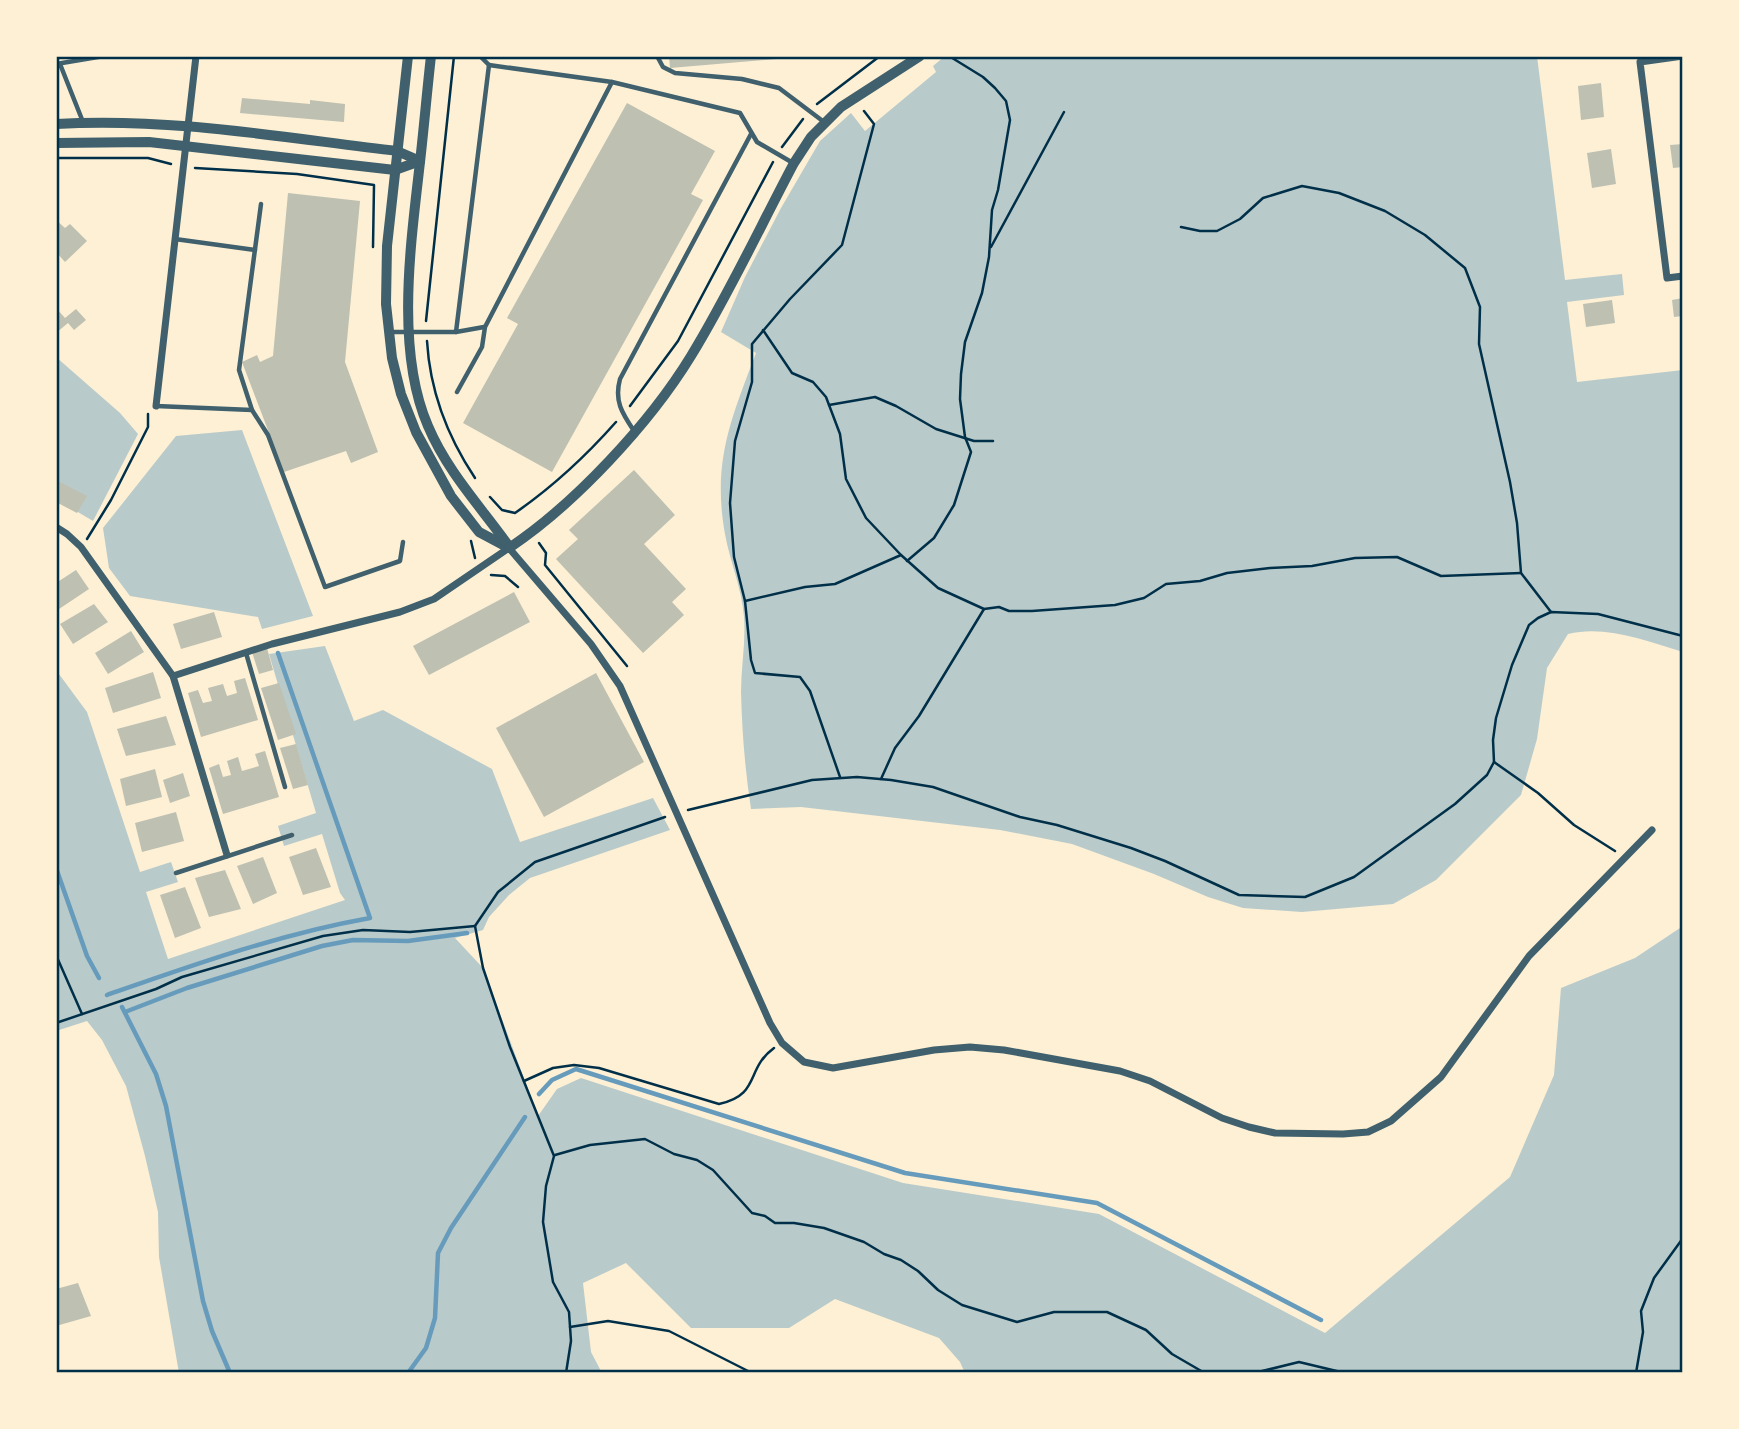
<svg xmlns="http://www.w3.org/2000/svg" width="1739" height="1429" viewBox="0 0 1739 1429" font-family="Karla,sans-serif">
<rect width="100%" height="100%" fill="#fdf0d5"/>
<g fill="#b9caca">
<path d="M945,56H1537L1565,280L1622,274L1624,295L1567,302L1577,382L1683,370V652C1646,641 1606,625 1568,634L1547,668L1537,739L1521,795L1436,880L1393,904L1302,912L1243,908L1208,897L1154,874L1072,844L1000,830L801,807L751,809C745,770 742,731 741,692C741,667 746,642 744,617C742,588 730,562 725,534C712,462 731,419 756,353L721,332L745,277L781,208L820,141L851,113L865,131L936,72L933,66Z"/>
<path d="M56,357L120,413L138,434L93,521L56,499Z"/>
<path d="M242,430L313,616L262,629L258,617L130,596L109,568L103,528L176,436Z"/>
<path d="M325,646L354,721L383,710L492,769L520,842L653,798L670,830L530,878L509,895L489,917L483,930L455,938L483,968L538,1116L557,1089L581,1078L903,1183L1099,1214L1325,1333L1510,1177L1554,1075L1561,988L1635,958L1683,926V1373H965L960,1362L939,1338L835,1299L789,1328H691L626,1263L583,1283L591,1352L602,1373H179L159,1257L158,1212L145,1156L126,1086L102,1040L87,1021L56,1031V670L87,712L140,872L171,862L178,882L146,892L168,959L345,900L340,893L322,834L284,846L278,826L316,813L269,654Z"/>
</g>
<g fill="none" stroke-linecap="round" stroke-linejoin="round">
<g stroke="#669bbc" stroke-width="4.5">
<path d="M56,868L87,956L99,978"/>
<path d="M107,995C193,965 280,934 370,918L278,653"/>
<path d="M122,1007L156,1074L166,1106L203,1301L212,1331L230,1373"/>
<path d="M125,1012L187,988L322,946L353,940L408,941L467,933"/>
<path d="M539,1094L552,1080L576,1069L905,1173L1097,1203L1321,1320"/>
<path d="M408,1373L426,1348L435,1318L438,1253L451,1228L525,1117"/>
</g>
</g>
<g fill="#bec0b2">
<path d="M669,56H789V58L670,68Z"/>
<path d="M1601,83L1604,117L1581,120L1578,86Z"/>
<path d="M242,98L310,104V100L345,104L344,122L240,113Z"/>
<path d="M627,103L715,151L691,194L703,200L552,472L463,423L518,324L507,318Z"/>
<path d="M1683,144V167L1673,168L1670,145Z"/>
<path d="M1611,149L1616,184L1592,188L1587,153Z"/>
<path d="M288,193L360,201L345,362L378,452L351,463L346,451L284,472L242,362L257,355L260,362L273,356Z"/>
<path d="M56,220L65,228L70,224L87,241L65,262L56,252Z"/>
<path d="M1683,298V316L1674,317L1672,300Z"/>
<path d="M1612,300L1615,323L1586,327L1583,304Z"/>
<path d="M56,308L65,318L76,309L86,320L74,330L68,323L56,333Z"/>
<path d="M634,470L675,515L644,544L686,589L672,602L684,615L643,653L556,559L578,539L569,530Z"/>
<path d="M56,480L87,496L77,513L56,502Z"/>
<path d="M76,570L89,589L56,611V583Z"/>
<path d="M514,592L530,622L429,675L413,646Z"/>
<path d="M94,604L108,622L73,644L60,624Z"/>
<path d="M214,612L222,637L181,649L173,624Z"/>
<path d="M131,631L144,652L108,674L95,653Z"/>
<path d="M267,648L273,670L259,674L252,652Z"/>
<path d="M153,672L161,698L113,713L105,688Z"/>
<path d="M596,673L644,762L544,817L496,728Z"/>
<path d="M245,678L258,720L201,737L188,693L198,690L203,703L212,701L208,688L223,684L227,696L237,693L234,681Z"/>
<path d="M279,683L296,734L278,740L261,688Z"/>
<path d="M166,716L176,745L126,756L117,729Z"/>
<path d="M296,744L308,785L293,789L280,748Z"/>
<path d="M265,751L279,797L223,814L209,768L219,764L223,777L231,775L227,761L238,757L242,771L259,766L255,754Z"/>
<path d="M155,769L162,797L126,806L120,779Z"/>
<path d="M183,773L190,796L170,803L163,780Z"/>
<path d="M176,812L184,841L142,852L135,823Z"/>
<path d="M316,848L331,887L303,895L289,857Z"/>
<path d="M263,857L277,893L253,904L237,866Z"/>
<path d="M225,870L241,909L209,917L195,878Z"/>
<path d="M185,887L201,928L175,938L160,895Z"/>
<path d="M78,1283L91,1316L56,1326V1289Z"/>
</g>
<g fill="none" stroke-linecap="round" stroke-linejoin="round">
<g stroke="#003049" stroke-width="2.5">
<path d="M817,104L880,56"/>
<path d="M782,147L803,119"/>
<path d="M59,158H148L171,164"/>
<path d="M195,168L297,174L374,185L373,247"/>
<path d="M1181,227L1200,231H1217L1240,219L1263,198L1302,186L1339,193L1385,211L1425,235L1465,268L1480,307L1479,344L1510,482L1517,523L1521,573L1551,612"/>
<path d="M991,247L1064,112"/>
<path d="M426,321L454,56"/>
<path d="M763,330L792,373L813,382L826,397L840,434L846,479L866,518L901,555L938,588L984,609L999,607L1009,611H1032L1115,605L1144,598L1166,584L1200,581L1227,573L1270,568L1312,566L1355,558L1397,557L1441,576L1521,573"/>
<path d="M427,341C430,392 447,436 475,478"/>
<path d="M829,405L875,397L896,406L936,429L974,441H993"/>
<path d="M630,406L678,341L773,162"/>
<path d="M490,497L502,510L515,513C554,486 585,457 616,422"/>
<path d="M87,539L111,500L148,427V414"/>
<path d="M471,541L475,558"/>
<path d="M539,543L546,553L545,565L627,666"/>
<path d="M907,561L934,538L954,505L971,452L965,437L960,399L961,374L965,342L982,293L989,257L992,210L998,190L1010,120L1006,101L995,88L983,77L949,56"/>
<path d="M491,575L505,576L518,587"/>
<path d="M745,601L805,587L835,584L901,555"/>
<path d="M1494,762L1538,793L1574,825L1615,851"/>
<path d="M840,777L810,691L800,677L755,673L751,660L745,601L734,557L730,503L735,441L752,382V344L790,299L842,245L874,124L864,111"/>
<path d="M881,779L895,748L919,716L984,609"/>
<path d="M688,810L812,780L857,777L891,780L933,787L1020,817L1057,825L1131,848L1165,861L1239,895L1305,897L1354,877L1455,804L1487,775L1494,762L1493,740L1496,718L1512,665L1529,625L1538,618L1551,612L1598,614L1683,636"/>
<path d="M56,955L82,1014"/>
<path d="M56,1023L156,989L182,977L323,936L363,930L410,932L475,926"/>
<path d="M524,1081L553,1068L574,1065L599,1068L719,1104C761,1095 745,1069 774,1048"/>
<path d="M555,1155L590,1145L645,1139L674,1154L697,1160L713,1170L752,1213L765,1216L775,1223H794L824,1228L864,1242L884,1254L901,1260L918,1271L938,1290L962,1305L1017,1322L1054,1312H1107L1146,1330L1172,1354L1203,1372L1221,1373"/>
<path d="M570,1327L608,1321L669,1331L752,1373"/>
<path d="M566,1373L571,1341L569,1312L553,1282L543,1222L546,1186L554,1156L510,1047L483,968L475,926L498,892L535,862L665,817"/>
<path d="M1254,1373L1299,1362L1345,1373"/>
<path d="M1636,1373L1643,1332L1641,1311L1654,1278L1683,1238"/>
</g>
<g stroke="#3f606c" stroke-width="4.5">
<path d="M657,56L663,67L675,73L742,79L779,88L824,122"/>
<path d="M56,64L104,56"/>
<path d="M60,64L83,122"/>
<path d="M489,65L612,82L740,113L757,142L793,163"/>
<path d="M261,204L239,370L252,410L268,435L325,587L400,561L403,542"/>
<path d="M175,239L255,250"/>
<path d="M389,332H456L484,327"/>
<path d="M456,332L489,65L480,56"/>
<path d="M457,392L482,347L485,327L612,82"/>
<path d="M156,406L252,410"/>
<path d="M634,431C622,413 614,401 620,379L751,134"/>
<path d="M246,653L285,787"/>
<path d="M176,873L292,835"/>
</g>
<g stroke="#3f606c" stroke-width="7">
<path d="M1683,56L1640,62L1667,278L1683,276"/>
<path d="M156,406L196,56"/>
<path d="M56,527L67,534L81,547L173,676L227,855"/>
<path d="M173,676L272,644L400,612L434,599L509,548L591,644L620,686L770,1023L782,1043L804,1062L833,1068L934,1050L970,1047L1004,1050L1120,1071L1150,1081L1222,1118L1249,1127L1275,1133L1343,1134L1368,1132L1391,1121L1441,1077L1529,956L1652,830"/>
</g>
<g stroke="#3f606c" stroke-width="10">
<path d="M408,56L387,246L386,304L392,358L401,394L416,432L451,496L479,532L509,548"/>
<path d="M431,56C427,91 424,127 420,162C411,242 395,350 428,426C447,471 480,506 508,545"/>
<path d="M56,124C170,117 285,138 397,151L420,161"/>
<path d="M56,143L149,142L395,170L420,161"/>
<path d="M509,548C575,504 650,423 691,356C729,294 760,227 794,163L811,137L841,107L920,56"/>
</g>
</g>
<rect width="1739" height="1429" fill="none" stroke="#fdf0d5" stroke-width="116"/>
<rect x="58" y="58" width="1623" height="1313" fill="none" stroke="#003049" stroke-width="2.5"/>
</svg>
